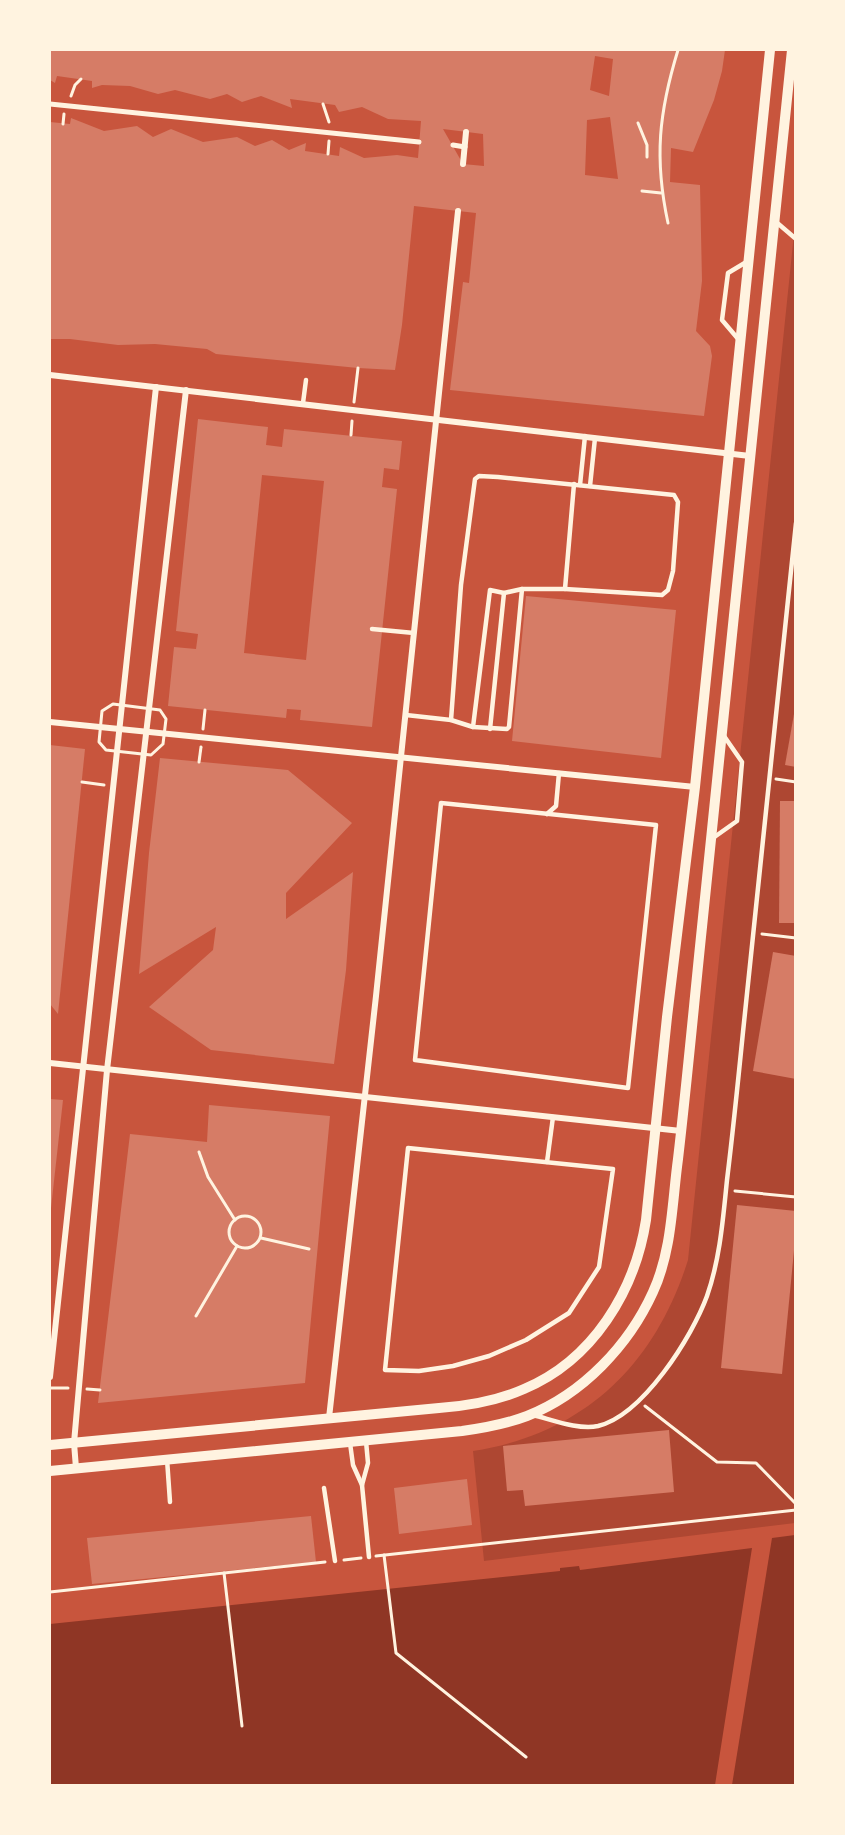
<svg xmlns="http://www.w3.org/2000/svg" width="845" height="1835" viewBox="0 0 845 1835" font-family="Inter,sans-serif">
<rect width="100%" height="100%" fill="#c8553d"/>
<path fill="#ae4732" d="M795,224V1523L484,1561L473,1451C584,1434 655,1365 688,1260Z"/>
<g fill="#8f3625">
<path d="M795,1535V1785H732L772,1538Z"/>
<path d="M752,1548L715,1785H50V1624L560,1571V1568L579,1566L580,1570Z"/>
</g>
<g fill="#d67c66" fill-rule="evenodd">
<path d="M50,50H725L722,71L714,100L693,152L671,148L670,182L700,185L702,281L696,331L710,346L712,356L704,416L450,390L463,282L469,283L476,213L414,206L402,325L395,370L358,368L216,354L207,349L155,344L118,345L70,339H50V122L70,124L71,118L104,131L137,126L153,137L171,129L203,142L237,137L255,146L272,140L289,150L306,143L305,151L339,156L340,147L364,158L397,155L418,158L421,121L388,119L362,107L339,112L335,105L290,99L292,108L261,96L242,102L227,94L210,99L175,90L158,94L130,86L102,85L92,88V81L57,76L55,83L50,80ZM595,56L613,59L609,96L590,90ZM610,117L618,179L585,175L587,120ZM443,129L483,134L484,166L463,164Z"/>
<path d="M198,419L268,427L266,445L282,447L284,429L402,441L399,470L384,468L382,487L397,489L372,727L300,720L301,710L287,709L286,718L168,706L174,647L196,649L198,634L176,631ZM262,475L324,481L306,660L244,653Z"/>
<path d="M526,596L676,610L661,758L512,741Z"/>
<path d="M794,714H796V767L785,765Z"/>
<path d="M50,745L85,749L58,1014L50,1004Z"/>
<path d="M160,758L288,770L352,823L286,893V919L353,872L346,970L334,1064L211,1050L149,1007L213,950L216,927L139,974L149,853Z"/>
<path d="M780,801H796V923H779Z"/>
<path d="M773,952L796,956V1079L753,1071Z"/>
<path d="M50,1099L63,1100L51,1208H50Z"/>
<path d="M209,1105L330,1116L305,1383L98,1403L130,1134L207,1142Z"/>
<path d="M737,1205L796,1211V1230L782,1374L721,1368Z"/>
<path d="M669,1430L674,1492L525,1506L523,1490L507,1491L503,1446Z"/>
<path d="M467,1479L472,1525L399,1534L394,1488Z"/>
<path d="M311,1516L316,1562L92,1584L87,1538Z"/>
</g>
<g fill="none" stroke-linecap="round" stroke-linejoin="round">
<g stroke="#fff3e0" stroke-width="3">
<path d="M71,96L75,85L81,79"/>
<path d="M323,104L329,122"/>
<path d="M638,123L647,145V157"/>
<path d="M63,124L64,114"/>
<path d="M328,154L329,141"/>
<path d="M642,191L661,193"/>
<path d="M668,223C654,158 659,112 678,50"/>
<path d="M354,402L358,368"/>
<path d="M351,435L352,421"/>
<path d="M113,704L160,710L166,719L163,744L151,755L106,750L99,742L102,711Z"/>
<path d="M203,729L205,710"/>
<path d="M199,762L201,747"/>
<path d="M776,779L796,782"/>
<path d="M82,782L104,785"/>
<path d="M762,934L796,938"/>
<path d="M199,1152L208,1177L235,1220"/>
<path d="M735,1191L796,1197"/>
<circle cx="245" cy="1232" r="16"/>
<path d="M261,1238L309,1249"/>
<path d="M196,1316L237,1246"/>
<path d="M51,1388H68"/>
<path d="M87,1389L100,1390"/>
<path d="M645,1406L717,1462L756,1463L796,1504"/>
<path d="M384,1555L396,1653L526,1757"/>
<path d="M376,1556L796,1510"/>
<path d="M344,1560L361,1558"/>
<path d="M224,1573L242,1726"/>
<path d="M50,1592L325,1562"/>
</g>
<g stroke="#fff3e0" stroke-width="4.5">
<path d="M775,221L796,239"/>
<path d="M739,340L722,320L728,273L748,261"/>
<path d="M303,403L306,380"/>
<path d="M580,485L585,436"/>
<path d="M590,486L595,438"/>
<path d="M565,589L574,484"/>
<path d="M372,629L414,633"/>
<path d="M406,715L451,720L473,727L507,729L509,727L522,589"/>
<path d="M451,720L461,585L475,479L479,476L498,477L674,495L678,502L673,571L668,590L662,595L565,589H522L504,593L490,590L473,727"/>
<path d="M490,729L504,593"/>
<path d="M441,803L656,825L628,1088L415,1060Z"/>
<path d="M547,814L556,806L559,773"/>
<path d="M713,838L737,821L742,762L724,736"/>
<path d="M408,1148L613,1169L599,1267L569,1313L526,1340L489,1356L453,1366L419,1371L385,1370Z"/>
<path d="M547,1162L553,1117"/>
<path d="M533,1415C553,1420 578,1430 598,1426C643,1415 692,1337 707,1296C720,1259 723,1219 727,1180C733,1131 738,1082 743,1032C761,863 778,693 796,523"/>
<path d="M350,1443L353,1465L362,1485L369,1557"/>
<path d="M167,1459L170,1502"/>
<path d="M362,1485L368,1463L366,1441"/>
<path d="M324,1488L335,1561"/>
</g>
<g stroke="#fff3e0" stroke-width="5">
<path d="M50,104L419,142"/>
<path d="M453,145L465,147"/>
</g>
<g stroke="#fff3e0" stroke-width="6">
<path d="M463,164L466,132"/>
<path d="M50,375L750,456"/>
<path d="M50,722L695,787"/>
<path d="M50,1063L681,1131"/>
<path d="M50,1377L156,387"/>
<path d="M329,1418L376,996L458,211"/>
<path d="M76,1468L74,1443L107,1070L186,390"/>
</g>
<g stroke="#fff3e0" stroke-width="10">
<path d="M50,1445L439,1408C468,1406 497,1401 524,1389C593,1360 635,1291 646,1220L667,1017L695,787L770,50"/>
<path d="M50,1471L462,1431C484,1428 506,1424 527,1416C583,1394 629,1345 653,1292C672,1251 672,1203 678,1159C687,1082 694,1004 702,927C731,634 762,342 792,50"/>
</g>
</g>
<rect width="845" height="1835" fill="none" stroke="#fff3e0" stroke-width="102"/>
</svg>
